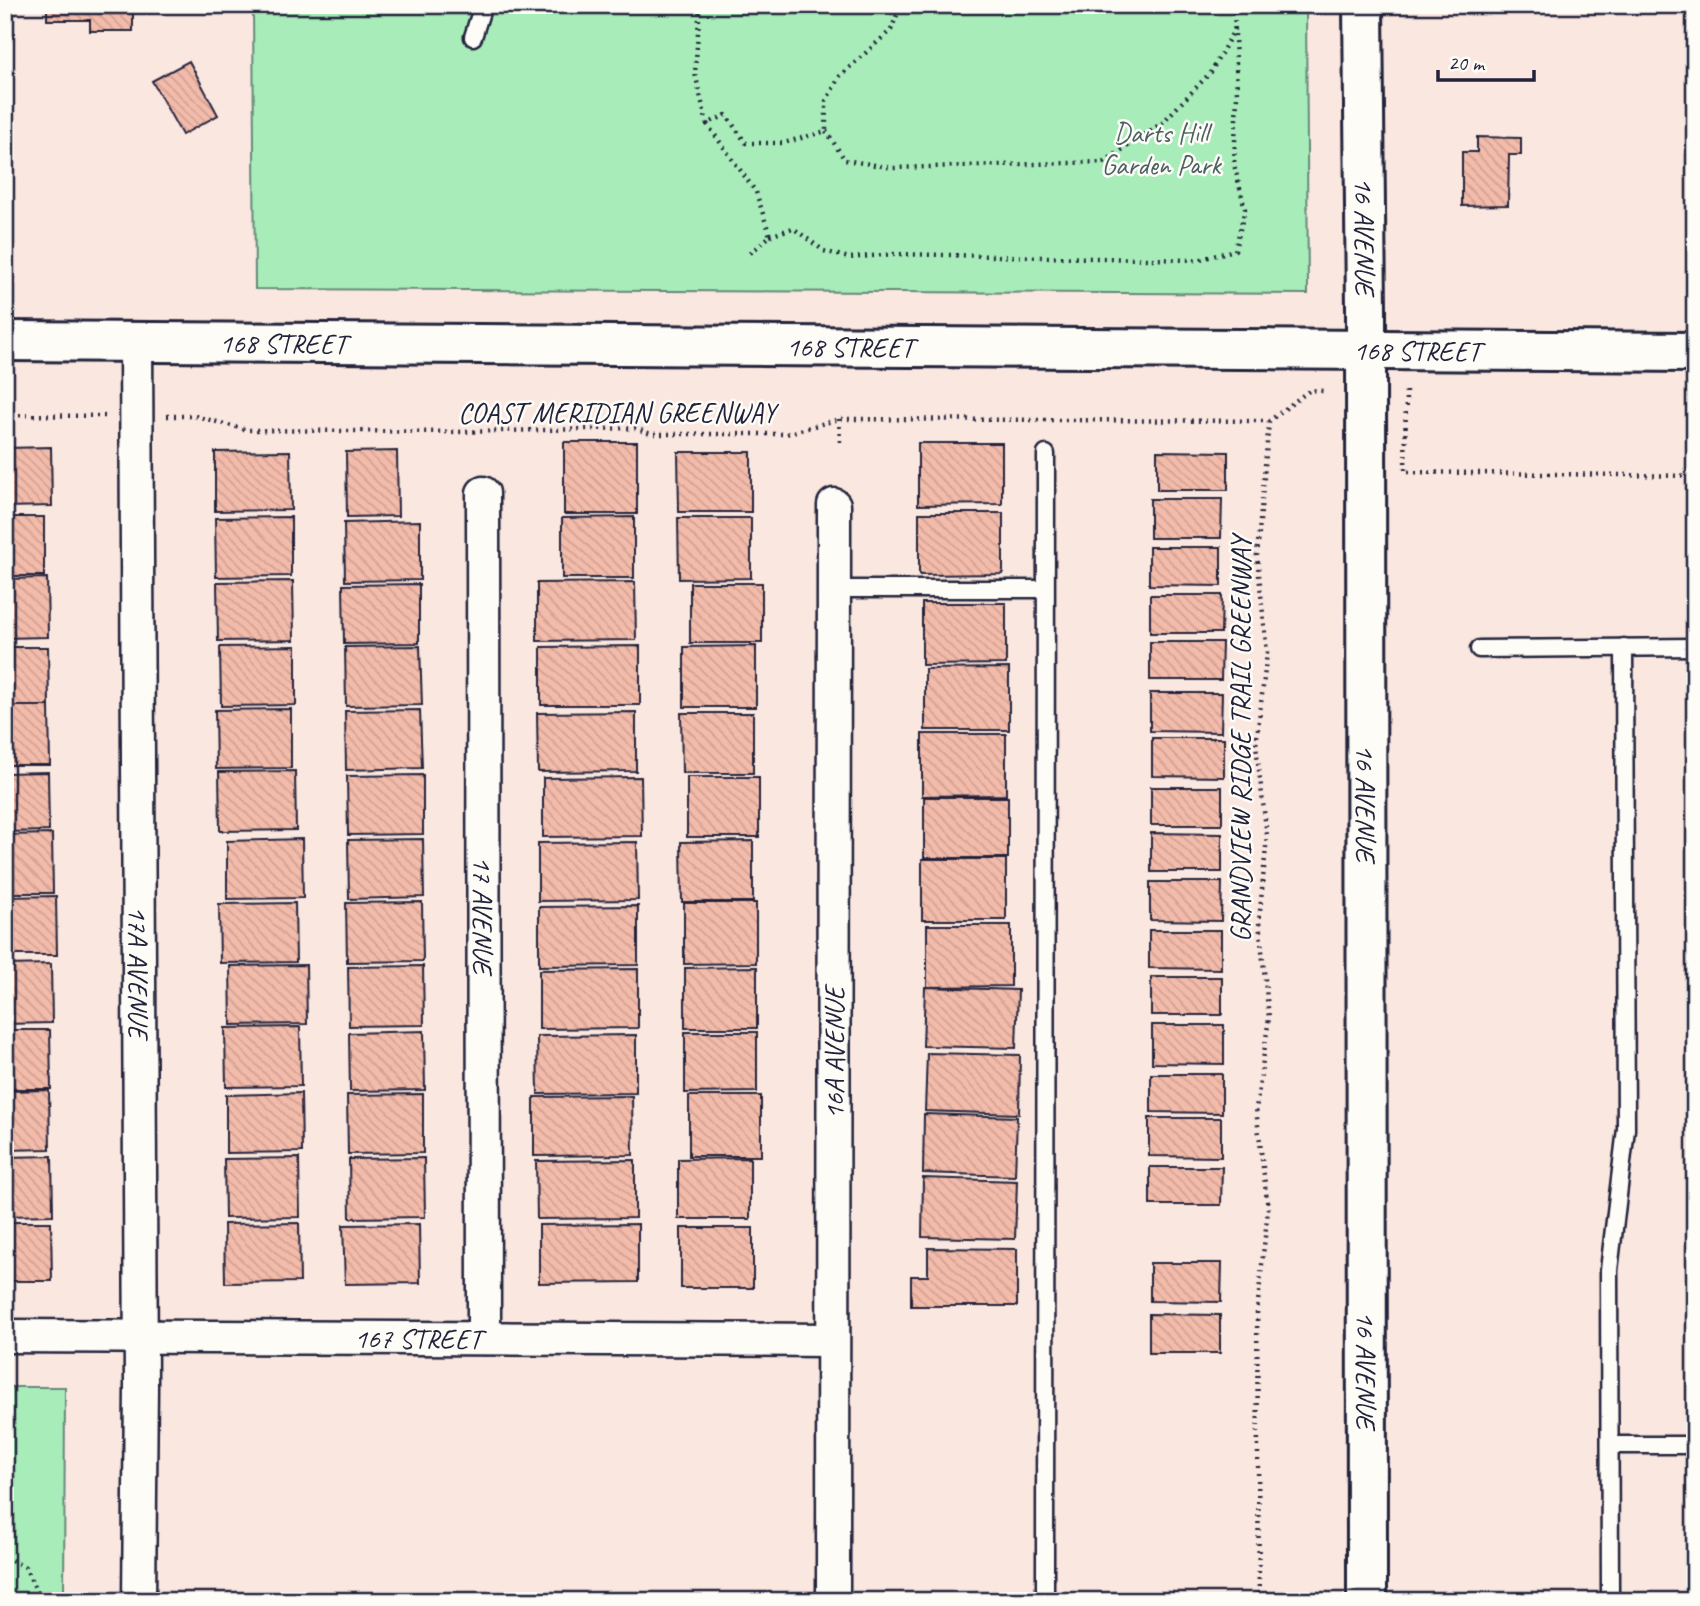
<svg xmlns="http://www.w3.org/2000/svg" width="1700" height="1606" viewBox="0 0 1700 1606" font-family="Caveat,sans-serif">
<defs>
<pattern id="building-back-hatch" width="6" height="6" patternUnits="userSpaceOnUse" patternTransform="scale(1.75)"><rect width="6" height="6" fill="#f3bbaa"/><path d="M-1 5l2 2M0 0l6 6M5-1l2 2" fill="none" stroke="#d0a093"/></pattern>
</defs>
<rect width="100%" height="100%" fill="#fae8e0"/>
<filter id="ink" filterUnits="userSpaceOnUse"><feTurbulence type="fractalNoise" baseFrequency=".0143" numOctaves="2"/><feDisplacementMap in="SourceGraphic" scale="14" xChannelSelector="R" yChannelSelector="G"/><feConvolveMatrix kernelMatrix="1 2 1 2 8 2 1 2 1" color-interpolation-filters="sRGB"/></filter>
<g filter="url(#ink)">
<g fill="#a8edb9" stroke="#65887a" stroke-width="2">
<path d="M253,5H1306L1308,294L255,289Z"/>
<path d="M5,1387H65L64,1601H5Z"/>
</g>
<g fill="url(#building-back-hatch)" stroke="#22223b" stroke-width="2">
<path d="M47,5H133V31H90V20H47Z"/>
<path d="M189,61L218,115L182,135L152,81Z"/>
<path d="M1477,137L1521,138V155H1509L1508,205L1462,206V152H1477Z"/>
<rect x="564" y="442" width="73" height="72"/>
<path d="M918,443H1002V504L918,505Z"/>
<path d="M51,447L52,506L5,507V448Z"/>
<path d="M290,451L291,510L215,511V452Z"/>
<path d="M397,451L398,516L347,517L346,452Z"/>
<path d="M1157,451L1228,452V490H1157Z"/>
<path d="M678,452H751V512H679Z"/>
<path d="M1150,499H1222L1221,538H1150Z"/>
<path d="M919,513H1003V574L919,575Z"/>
<rect x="5" y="517" width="39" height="59"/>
<path d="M291,517V576L216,577L215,518Z"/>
<path d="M634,517V578H562V518Z"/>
<path d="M678,518H751V578L679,579Z"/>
<path d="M420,521V580L345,581L344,523Z"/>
<path d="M1149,547H1221V586L1149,585Z"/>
<path d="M47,578L48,637L5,638V579Z"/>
<path d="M293,581L294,640L218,641L217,582Z"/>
<path d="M635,582L636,640L537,641V583Z"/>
<rect x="690" y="583" width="72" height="60"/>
<path d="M419,584V643L344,644L343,585Z"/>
<path d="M1150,595H1222L1221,633H1150Z"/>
<path d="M922,603H1006V664L922,665Z"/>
<path d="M1150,642H1222L1221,680H1150Z"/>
<path d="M296,646V705L221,706L220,647Z"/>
<path d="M420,646L422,705L346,706L345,647Z"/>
<path d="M640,646V705H541V647Z"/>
<path d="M756,646V707H684V647Z"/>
<path d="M5,647H48L49,706H5Z"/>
<path d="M1009,668V730H925V669Z"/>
<path d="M1150,693H1222L1221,732L1150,731Z"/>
<path d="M5,706H49L50,765H5Z"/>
<path d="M291,709V768L216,769L215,710Z"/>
<path d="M420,710L422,768L346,770L345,711Z"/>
<path d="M636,712V771L538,772L537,713Z"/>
<path d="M681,713H753V773H682Z"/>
<path d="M922,734H1006V795L922,796Z"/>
<path d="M1152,738H1224V777L1152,776Z"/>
<path d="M295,771L296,830L220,831L219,772Z"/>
<path d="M48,772L49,831L5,832V773Z"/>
<path d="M423,775V834L348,835L347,776Z"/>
<path d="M641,777L642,836L543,837V778Z"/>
<rect x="687" y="777" width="72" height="60"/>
<rect x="1151" y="787" width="71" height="38"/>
<rect x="924" y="797" width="84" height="61"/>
<path d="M1151,833L1222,834V872H1151Z"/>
<path d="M52,834L53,893H5V835Z"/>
<path d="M302,839L303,898L227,899V841Z"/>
<path d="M423,839L424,897L349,899L348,840Z"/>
<path d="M753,841V902H682L681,842Z"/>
<path d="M637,842L638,900L538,901V843Z"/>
<rect x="922" y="859" width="84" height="61"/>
<path d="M1150,882H1222L1221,921L1150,920Z"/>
<path d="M56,896L57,955H5V897Z"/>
<path d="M422,902L423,961L347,962L346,903Z"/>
<path d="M295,903L296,962L220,963L219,904Z"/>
<path d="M684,903H756V963L684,964Z"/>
<path d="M638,906V965L539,966V907Z"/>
<path d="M927,925H1011V986L927,987Z"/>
<path d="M1149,930H1221V969L1149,968Z"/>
<path d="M51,964L52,1023L5,1024V965Z"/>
<path d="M306,965L307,1024L231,1025L230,966Z"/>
<path d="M423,966L424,1025L349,1026L348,967Z"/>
<path d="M757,967V1028H685V968Z"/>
<path d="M638,969V1028L539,1029V970Z"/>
<rect x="1151" y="977" width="71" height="38"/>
<path d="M925,987L1018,990L1016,1048L923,1046Z"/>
<path d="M1152,1025H1224V1064L1152,1063Z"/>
<path d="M300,1027L301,1086L226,1087L225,1028Z"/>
<path d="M5,1030H50L51,1089H5Z"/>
<path d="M424,1031L425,1090L350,1091L349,1033Z"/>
<path d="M685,1032H757V1092L685,1093Z"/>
<path d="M636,1035V1093L538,1094L537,1036Z"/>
<path d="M927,1053L1020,1055L1019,1114L925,1111Z"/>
<path d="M1151,1074H1222V1113L1151,1112Z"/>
<path d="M49,1090L50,1149L5,1150V1091Z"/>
<path d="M301,1093L302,1152L226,1153V1095Z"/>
<path d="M423,1094V1153L348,1154L347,1095Z"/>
<path d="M632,1096L633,1155L534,1156V1097Z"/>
<rect x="689" y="1096" width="72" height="60"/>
<path d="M924,1114L1017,1117L1015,1176L923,1173Z"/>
<path d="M1149,1118H1221V1157L1149,1156Z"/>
<path d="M52,1156L53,1215L5,1216V1157Z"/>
<path d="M299,1158L300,1217L225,1218L224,1159Z"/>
<path d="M424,1158L425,1217L350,1218L349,1159Z"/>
<path d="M750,1158V1219H678V1159Z"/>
<path d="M635,1160V1218L537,1219L536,1161Z"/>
<path d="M1150,1167H1222L1221,1205H1150Z"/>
<path d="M923,1178L1017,1181L1015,1239L922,1237Z"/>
<path d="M5,1222H51L52,1281H5Z"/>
<path d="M299,1223L300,1282L225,1283L224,1224Z"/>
<path d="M419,1224L420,1283L345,1284L343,1225Z"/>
<path d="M638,1224V1282L539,1283V1225Z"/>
<rect x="681" y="1228" width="72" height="60"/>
<path d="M928,1248L1017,1249V1306H911V1276H928Z"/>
<path d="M1150,1263H1222L1221,1302L1150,1301Z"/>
<path d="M1149,1314L1220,1315V1353H1149Z"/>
</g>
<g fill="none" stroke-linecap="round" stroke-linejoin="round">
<g stroke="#22223b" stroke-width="21">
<g id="service">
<path d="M473,37L483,5"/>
<path d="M833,589H1045"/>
<path d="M1479,649L1695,647"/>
<path d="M1610,1445H1695"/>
<path d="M1610,1598L1609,1270L1626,1129L1624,647"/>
<path d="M1045,1601L1046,454"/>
</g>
</g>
<g stroke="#22223b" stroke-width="37">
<g id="minor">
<path id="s1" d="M136,342L141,1385L139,1601"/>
<path id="s2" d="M483,493L484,1338"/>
<path id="s3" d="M5,1336L832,1340"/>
<path id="s4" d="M833,1601L834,505"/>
</g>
</g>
<g stroke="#22223b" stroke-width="44">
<g id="secondary">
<path id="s5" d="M1363,5L1366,310L1367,1601"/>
<path id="s6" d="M5,341L1695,352"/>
</g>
</g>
<g stroke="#22223b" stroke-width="4.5" stroke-dasharray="2 5" stroke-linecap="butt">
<path d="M700,5L695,73L707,124L726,115L746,143H784L826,131V101L840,76L891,30L901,5"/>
<path d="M707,124L756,192L770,236L748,255"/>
<path d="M826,131L845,160L893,168L1104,162L1162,123L1211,72L1235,28"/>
<path d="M770,236L793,228L824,251L849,258L894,254L1198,260L1235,250L1245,209L1234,164L1237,96L1234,5"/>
<path d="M1406,391L1405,472L1695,476"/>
<path d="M5,415L105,416"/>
<path d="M167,416H195L247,430L455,432L635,428L651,434H786L839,419L1269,421L1310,390L1323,391"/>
<path d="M839,419L840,443"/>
<path d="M5,1557L25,1567L37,1592L36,1601"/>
<path d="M1259,1601L1257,1311L1268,1209L1256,1109L1269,1018L1259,922L1267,836L1256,745L1267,653L1257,555L1269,421"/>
</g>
<use href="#service" stroke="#fdfcf7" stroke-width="16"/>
<use href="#minor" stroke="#fdfcf7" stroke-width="32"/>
<use href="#secondary" stroke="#fdfcf7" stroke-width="38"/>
</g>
</g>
<g text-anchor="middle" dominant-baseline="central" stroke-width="5" stroke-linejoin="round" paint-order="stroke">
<g font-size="28" fill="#4a5f61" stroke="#fdfcf7">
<text x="1161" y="132">Darts Hill<tspan x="1161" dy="32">Garden Park</tspan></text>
</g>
<g font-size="28" fill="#22223b" stroke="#fdfcf7">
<text stroke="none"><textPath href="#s5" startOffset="231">16 AVENUE</textPath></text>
<text stroke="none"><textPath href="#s6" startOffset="278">168 STREET</textPath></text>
<text stroke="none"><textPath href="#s6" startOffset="845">168 STREET</textPath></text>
<text stroke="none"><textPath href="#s6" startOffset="1412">168 STREET</textPath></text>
<text x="617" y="412">COAST MERIDIAN GREENWAY</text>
<text transform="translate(1240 739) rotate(-90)">GRANDVIEW RIDGE TRAIL GREENWAY</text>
<text stroke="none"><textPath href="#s5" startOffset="798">16 AVENUE</textPath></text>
<text stroke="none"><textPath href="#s2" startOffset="422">17 AVENUE</textPath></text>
<text stroke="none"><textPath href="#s1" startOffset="630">17A AVENUE</textPath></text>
<text stroke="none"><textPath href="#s4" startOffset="548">16A AVENUE</textPath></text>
<text stroke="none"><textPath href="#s3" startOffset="413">167 STREET</textPath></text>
<text stroke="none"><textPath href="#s5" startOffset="1365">16 AVENUE</textPath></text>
</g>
</g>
<rect width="1700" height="1606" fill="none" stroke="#fdfcf7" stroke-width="28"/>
<rect x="14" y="14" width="1672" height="1578" fill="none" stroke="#22223b" stroke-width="2.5" filter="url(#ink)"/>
<path d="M1438 70v10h96v-10" fill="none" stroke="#22223b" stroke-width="3.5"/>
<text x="1448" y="70" font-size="21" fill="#22223b" stroke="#fdfcf7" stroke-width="5" paint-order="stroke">20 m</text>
</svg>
